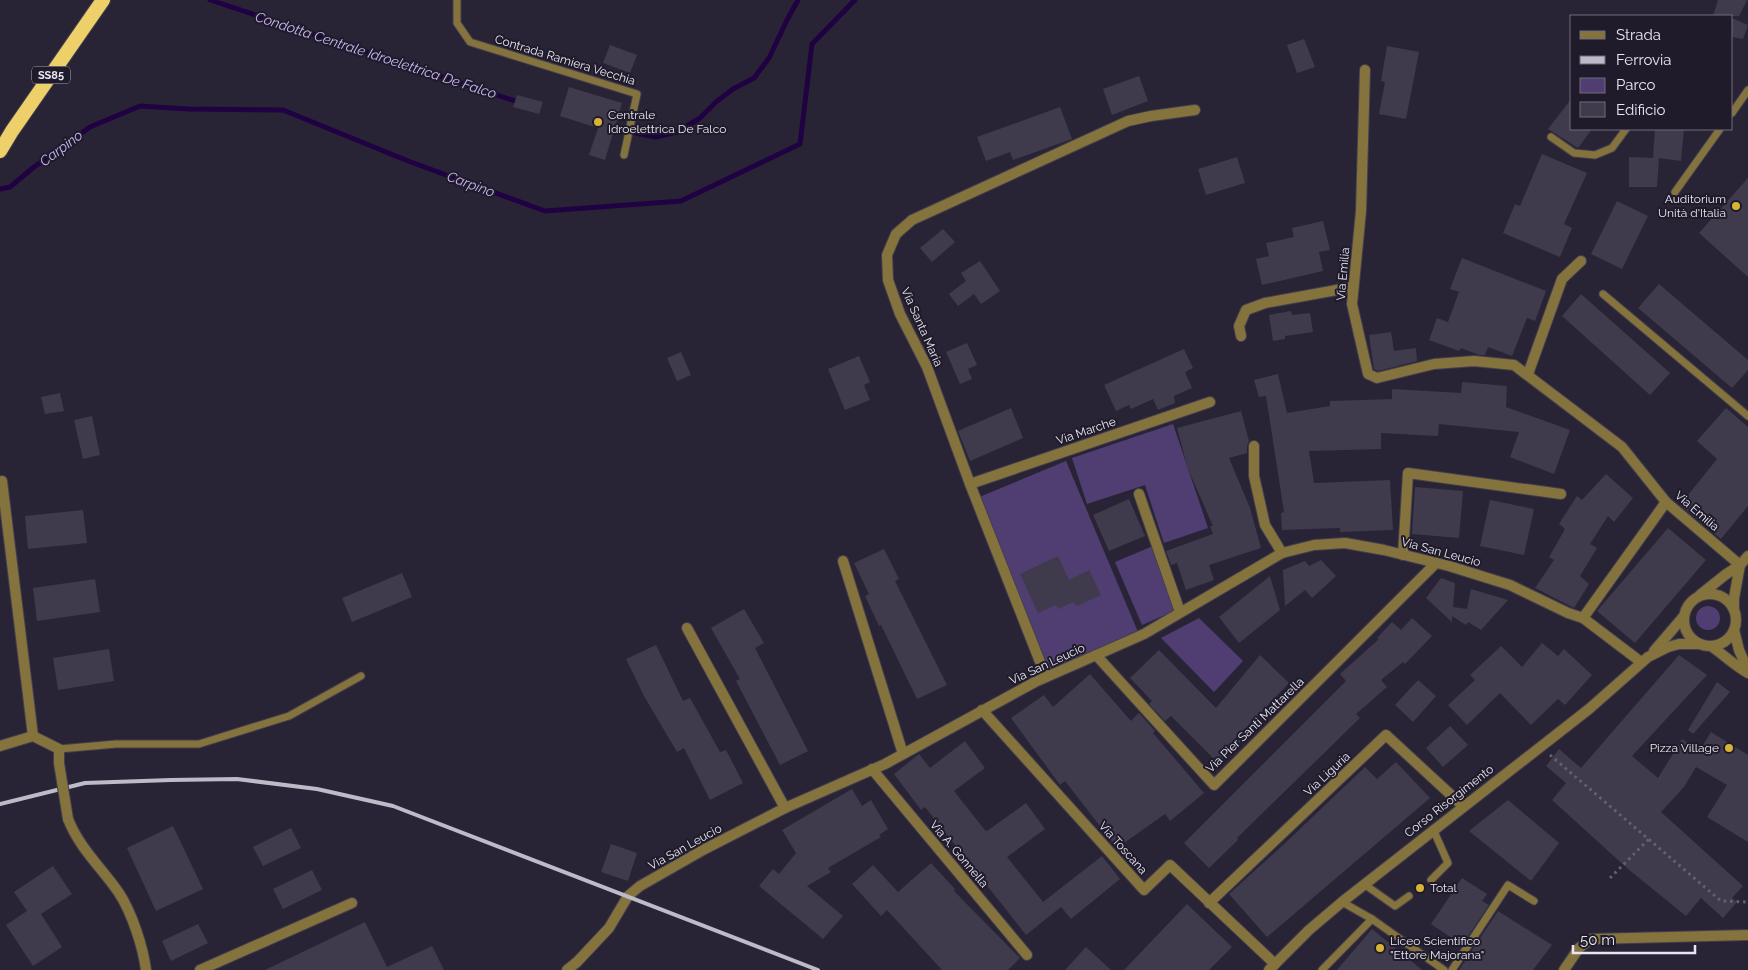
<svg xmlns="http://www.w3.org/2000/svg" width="1748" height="970" viewBox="0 0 1748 970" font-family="Raleway,sans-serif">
<rect width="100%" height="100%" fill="#292435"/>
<g fill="#503e73">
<path d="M1173,424L1208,528L1164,543L1145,485L1087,504L1072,458Z"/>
<path d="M1066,461L1138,632L1048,670L977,498Z"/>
<path d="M1153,546L1174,611L1142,625L1115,562Z"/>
<circle cx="1708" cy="618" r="12"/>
<path d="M1199,618L1243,661L1214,692L1161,638Z"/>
</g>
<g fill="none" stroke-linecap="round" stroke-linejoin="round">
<g stroke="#200242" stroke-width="5">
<path d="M210,0L515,101"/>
<path d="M635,133L656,137L677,132L700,118L716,102L733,89L754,78L769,58L788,18L798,0"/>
<path d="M0,189L10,187L34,167L90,127L140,106L188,109L283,110L408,161L545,211L681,201L800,144L812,44L855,0"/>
</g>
</g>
<g fill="#3f3a4c">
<path d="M1718,0H1747L1739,16H1713Z"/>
<path d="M1732,18L1748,25L1743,39L1732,37Z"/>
<path d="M1304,39L1315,67L1297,73L1287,45Z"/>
<path d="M610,45L637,55L630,73L603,63Z"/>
<path d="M1387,46L1419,52L1406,119L1379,114L1385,82L1381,81Z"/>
<path d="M1139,76L1148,101L1112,115L1103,89Z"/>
<path d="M569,87L622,103L605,160L589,155L598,128L560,116Z"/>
<path d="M517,95L543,102L539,114L513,107Z"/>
<path d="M1572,98V129H1592L1578,148L1548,129Z"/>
<path d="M1060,107L1072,139L1013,160L1010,152L986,161L977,137Z"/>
<path d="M1655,129H1684L1681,161L1659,158L1657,187H1629V157L1653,158Z"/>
<path d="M1542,154L1587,173L1564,224L1572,228L1560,257L1503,233L1515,204L1520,206Z"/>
<path d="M1237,157L1245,183L1206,195L1198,169Z"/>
<path d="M1748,178V277L1699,233Z"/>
<path d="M1617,201L1648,216L1622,269L1591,254Z"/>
<path d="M1323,221L1330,250L1319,252L1323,271L1262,285L1256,259L1269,256L1266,243L1294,237L1292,228Z"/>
<path d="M943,229L955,242L932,262L920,248Z"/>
<path d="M1462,258L1546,291L1535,321L1527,318L1512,356L1488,347L1485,355H1479L1461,348L1459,351L1429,340L1437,318L1448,322L1459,292L1450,289Z"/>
<path d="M980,261L1000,291L981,304L974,294L958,306L949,294L966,281L961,273Z"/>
<path d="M1659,284L1748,360V370L1732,388L1638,308Z"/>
<path d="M1581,294L1670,373L1650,395L1562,316Z"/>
<path d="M1291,311L1292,315L1310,313L1313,332L1285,336V339L1273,341L1269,315Z"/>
<path d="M1391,332L1394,351L1416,348L1417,361L1378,371L1374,369L1369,335Z"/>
<path d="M967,343L977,365L968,369L972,379L960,384L946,352Z"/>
<path d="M1184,349L1193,368L1185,372L1192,388L1174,396L1175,403L1158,410L1153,399L1131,409L1129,405L1116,411L1104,385Z"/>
<path d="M681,352L691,375L677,381L667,358Z"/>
<path d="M859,356L870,382L864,385L870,400L845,410L828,369Z"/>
<path d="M1278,374L1287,413L1330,406V401L1392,399V389L1461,393L1462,382L1507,386L1506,407L1570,430L1554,474L1510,457L1519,432L1439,424L1438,436L1381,433V449L1309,451L1314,483L1390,480L1393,530L1340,532V528L1282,530L1281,513L1284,512L1266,396L1259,397L1254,380Z"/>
<path d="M60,393L64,411L45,414L41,397Z"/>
<path d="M1011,408L1023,438L970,461L958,431Z"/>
<path d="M1726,408L1748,427V506L1721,539L1680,505L1717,459L1697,441Z"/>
<path d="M1241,411L1249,441L1247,446V453L1229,458L1250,508L1261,548L1209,565L1214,580L1186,590L1177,563L1171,565L1166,551L1213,534L1210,526H1213L1188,469L1177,428Z"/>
<path d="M92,416L100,455L83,459L74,420Z"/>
<path d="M1606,474L1633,498L1614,522L1608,516L1590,544L1597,548L1580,576L1589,584L1574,608L1535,588L1554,560L1549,557L1565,529L1559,524L1577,496L1582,500Z"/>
<path d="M1415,487L1463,491L1459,538L1412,534Z"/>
<path d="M1129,499L1145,536L1109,551L1093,515Z"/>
<path d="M1490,500L1534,509L1524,555L1480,546Z"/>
<path d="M83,510L87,543L28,549L25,516Z"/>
<path d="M1668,528L1706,560L1635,643L1597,611Z"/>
<path d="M884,549L899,579L895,581L947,685L917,699L881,625L879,626L865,596L869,594L854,563Z"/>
<path d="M1058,556L1069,580L1089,570L1101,595L1077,606L1073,602L1058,609L1056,605L1038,613L1020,574Z"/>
<path d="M1321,560L1336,576L1312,598L1305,590L1285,606L1283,570L1305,561L1309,566Z"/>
<path d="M402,573L412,597L352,622L342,598Z"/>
<path d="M1270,576L1280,610L1239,643L1219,617Z"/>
<path d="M1441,578L1455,583L1453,607L1467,609L1471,589L1508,600L1481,630L1468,622L1466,625L1452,616V622L1426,598Z"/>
<path d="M95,579L100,612L37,621L33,588Z"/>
<path d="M744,609L764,643L755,648L808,751L780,765L736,681L740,679L711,628Z"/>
<path d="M1412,618L1432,636L1405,664L1403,662L1381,680L1387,687L1356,714L1360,718L1237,838L1238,840L1209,868L1184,843L1346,681L1340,674L1379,639L1377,638L1392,622L1401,630Z"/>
<path d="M1542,643L1558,656L1564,649L1592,675L1565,705L1558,699L1531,725L1500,693L1467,725L1448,705L1475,680L1470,675L1501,646L1522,667Z"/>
<path d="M656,645L683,701L690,698L720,752L726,750L743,783L710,800L684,748L677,752L644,696L626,659Z"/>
<path d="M109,649L114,681L58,690L53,658Z"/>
<path d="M1159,650L1216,708L1260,655L1289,683L1241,733L1245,737L1218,763L1171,716L1165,721L1149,704L1152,701L1130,678Z"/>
<path d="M1679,655L1707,675L1632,756L1658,778L1682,739L1700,750L1711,732L1748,755V842L1707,817L1727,785L1696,767L1684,787L1661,812L1743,886L1732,898L1737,902L1723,918L1701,898L1686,916L1628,869L1552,800L1566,783L1546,766L1559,749L1581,768Z"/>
<path d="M1090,674L1131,721L1139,713L1155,731L1153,733L1204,793L1170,821L1165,814L1117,848L1065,781L1060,785L1011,718L1044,695L1053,707Z"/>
<path d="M1418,680L1436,696L1413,722L1395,705Z"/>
<path d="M1717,682L1730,692L1693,734L1688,730Z"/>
<path d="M1450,726L1468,745L1443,767L1426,748Z"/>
<path d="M965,741L985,768L954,791L984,829L987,831L1026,803L1045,829L1007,857L1043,902L1102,856L1120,879L1071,919L1061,907L1026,935L925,807L921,810L894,774L919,754L930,768Z"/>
<path d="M1396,762L1430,798L1267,937L1229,894L1283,845L1365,767L1377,779Z"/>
<path d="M852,789L862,806L871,800L888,829L879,835L881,837L828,868L831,872L807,886L843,916L823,939L759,886L773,869L779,874L796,853L782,830Z"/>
<path d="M1508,800L1559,843L1531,881L1469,831Z"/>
<path d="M173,826L203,889L156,911L127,848Z"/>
<path d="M291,828L301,848L263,866L253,847Z"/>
<path d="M611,844L637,853L628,881L601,872Z"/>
<path d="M931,863L955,889L954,891L1020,958L1008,970H942L887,910L881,916L852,884L873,865L898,892Z"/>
<path d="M53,866L72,894L41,914L62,947L33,966L6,925L27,911L14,892Z"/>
<path d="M312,870L322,890L283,909L273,889Z"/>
<path d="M1462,878L1487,894L1482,901L1489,905L1462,945L1431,924Z"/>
<path d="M1187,904L1232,947L1209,970H1124Z"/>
<path d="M1498,911L1552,945L1533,970H1459Z"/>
<path d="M365,922L387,967L432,946L444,970H265Z"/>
<path d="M198,924L208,943L171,961L162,941Z"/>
<path d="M1372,929L1422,970H1337Z"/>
<path d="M1086,947L1111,970H1065Z"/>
</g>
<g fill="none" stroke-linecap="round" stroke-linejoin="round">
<g stroke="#443f4f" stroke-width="9">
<g id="service">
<path d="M457,0V23L470,42L637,94L624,155"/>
<path d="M1732,113L1748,90"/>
<path d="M1551,137L1574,153L1595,155L1612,148L1626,129"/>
<path d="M1675,192L1720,129"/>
<path d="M1603,294L1748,416"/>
<path d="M59,749L116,744H199L289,716L361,676"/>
<path d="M1431,880L1448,863L1433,829"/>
<path d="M1364,884L1395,906L1409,896"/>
<path d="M1372,919L1444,970"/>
<path d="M1322,970L1372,919L1342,902"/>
<path d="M1452,970L1508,885L1534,901"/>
</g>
</g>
<g stroke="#443f4f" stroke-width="12">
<g id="minor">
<path d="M1365,70L1361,211L1352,304L1368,374L1377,378L1434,364L1474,361L1514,365L1622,447L1666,502L1740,565"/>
<path d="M1241,336L1239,326L1246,310L1265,303L1353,287"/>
<path d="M1528,374L1562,279L1581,261"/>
<path d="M1254,446V476L1265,525L1282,553"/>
<path d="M2,481L33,736"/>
<path d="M970,484L1210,402"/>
<path d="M1139,494L1180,612"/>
<path d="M1403,555L1408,473L1561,494"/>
<path d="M843,561L903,754"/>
<path d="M1583,618L1666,502"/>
<path d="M687,628L785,808"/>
<path d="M1734,630L1739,650L1748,671"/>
<path d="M1711,646C1724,655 1735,666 1748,673"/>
<path d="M1096,655L1214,785L1436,563"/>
<path d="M1046,677L970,484L927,367L900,314L888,280L887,255L896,234L912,220L1128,121L1151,116L1195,110"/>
<path d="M982,710L1144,890L1170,865L1275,964"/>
<path d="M0,746L33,736L59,749V763"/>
<path d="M872,769L1027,955"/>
<path d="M68,819C80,849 101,867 119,893C132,913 143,947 146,970"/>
<path d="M1209,903L1386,735L1463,806"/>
<path d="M200,970L352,903"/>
<path d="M567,970L577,962L609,928L628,896L640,886L703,850L785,808L885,764L1035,682L1144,634L1282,553L1314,545L1345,543L1384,550L1449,566L1510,585L1568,613L1583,618L1641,662"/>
<path d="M1564,970L1579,948L1591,939L1748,935"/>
</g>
</g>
<g stroke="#443f4f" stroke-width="12">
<g id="tertiary">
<circle cx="1710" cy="620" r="26"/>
<path d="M1700,595L1725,575L1740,565L1748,556"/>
<path d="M1734,610V598L1740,565"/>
<path d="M1654,651L1684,616"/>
<path d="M1269,970L1309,930L1342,902L1589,709L1648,657L1668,647L1679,644H1700"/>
</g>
</g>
<g stroke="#443f4f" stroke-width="16">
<path id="trunk" d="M0,151L12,131L103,0"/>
</g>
<g stroke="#656170" stroke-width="3" stroke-dasharray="2.5 4" stroke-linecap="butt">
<path d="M1550,755L1721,901L1748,902"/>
<path d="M1610,878L1649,839"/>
</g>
<use href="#service" stroke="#84733d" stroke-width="7"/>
<use href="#minor" stroke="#84733d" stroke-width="10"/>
<use href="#tertiary" stroke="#84733d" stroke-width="10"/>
<use href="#trunk" stroke="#edd06a" stroke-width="14"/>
<path stroke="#bebbc8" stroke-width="4" d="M0,804L85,783L171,780L237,779L317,789L393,806L818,970"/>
<g stroke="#443f4f" stroke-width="12" stroke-linecap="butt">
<path id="minor-bridge" d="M59,763L68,819"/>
</g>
<use href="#minor-bridge" stroke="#84733d" stroke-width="10"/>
</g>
<g fill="#d7b434" stroke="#1f1b2a" stroke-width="2">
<circle cx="598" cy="122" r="5"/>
<circle cx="1736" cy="206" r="5"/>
<circle cx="1729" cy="748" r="5"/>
<circle cx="1420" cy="888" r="5"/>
<circle cx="1380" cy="948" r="5"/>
</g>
<g text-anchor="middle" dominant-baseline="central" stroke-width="4" stroke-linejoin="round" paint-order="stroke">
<rect fill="#1f1b2a" stroke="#aca9b6" stroke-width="1" x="32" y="66.5" width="38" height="17" rx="4"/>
<g font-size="11" font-weight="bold" fill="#e9e6f2">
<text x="51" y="75">SS85</text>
</g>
<g font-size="12" fill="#e9e6f2" stroke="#1f1b2a">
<text transform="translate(565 60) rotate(17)">Contrada Ramiera Vecchia</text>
<text transform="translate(1343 274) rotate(-85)">Via Emilia</text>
<text transform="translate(922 327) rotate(66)">Via Santa Maria</text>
<text transform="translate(1086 431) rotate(-19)">Via Marche</text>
<text transform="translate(1697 511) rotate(41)">Via Emilia</text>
<text transform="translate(1441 552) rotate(15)">Via San Leucio</text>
<text transform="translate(1047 664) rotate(-25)">Via San Leucio</text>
<text transform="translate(1255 725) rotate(-44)">Via Pier Santi Mattarella</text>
<text transform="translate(1327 774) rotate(-43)">Via Liguria</text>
<text transform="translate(1449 801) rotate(-38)">Corso Risorgimento</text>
<text transform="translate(685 847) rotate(-29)">Via San Leucio</text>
<text transform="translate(1123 848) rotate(48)">Via Toscana</text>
<text transform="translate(959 854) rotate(50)">Via A. Gonnella</text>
</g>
<g font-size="12" fill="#e9e6f2" stroke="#1f1b2a" text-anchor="start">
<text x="608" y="115">Centrale<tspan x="608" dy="14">Idroelettrica De Falco</tspan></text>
<text x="1726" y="199" text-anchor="end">Auditorium<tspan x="1726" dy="14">Unità d'Italia</tspan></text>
<text x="1719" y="748" text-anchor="end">Pizza Village</text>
<text x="1430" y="888">Total</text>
<text x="1390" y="941">Liceo Scientifico<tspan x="1390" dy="14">"Ettore Majorana"</tspan></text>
</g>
<g font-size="14" font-style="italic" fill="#cab8f3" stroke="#1f1b2a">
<text transform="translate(376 55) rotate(18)">Condotta Centrale Idroelettrica De Falco</text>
<text transform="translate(61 148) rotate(-37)">Carpino</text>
<text transform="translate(471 184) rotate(20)">Carpino</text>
</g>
</g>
<rect x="1570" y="15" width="162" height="115" fill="#1f1b2a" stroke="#706c7a"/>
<rect x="1580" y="31" width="25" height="8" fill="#84733d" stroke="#706c7a"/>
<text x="1616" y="40" font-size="15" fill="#e9e6f2">Strada</text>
<rect x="1580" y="56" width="25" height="8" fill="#bebbc8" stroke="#706c7a"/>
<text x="1616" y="65" font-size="15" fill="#e9e6f2">Ferrovia</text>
<rect x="1580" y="78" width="25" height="15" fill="#503e73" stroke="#706c7a"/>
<text x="1616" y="90" font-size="15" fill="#e9e6f2">Parco</text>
<rect x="1580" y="102" width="25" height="15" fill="#3f3a4c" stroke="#706c7a"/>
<text x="1616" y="115" font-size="15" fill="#e9e6f2">Edificio</text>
<path d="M1573 945v8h122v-8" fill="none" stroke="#e9e6f2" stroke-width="2.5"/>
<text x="1580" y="945" font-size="15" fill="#e9e6f2" stroke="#1f1b2a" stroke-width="4" paint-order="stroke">50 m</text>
</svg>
